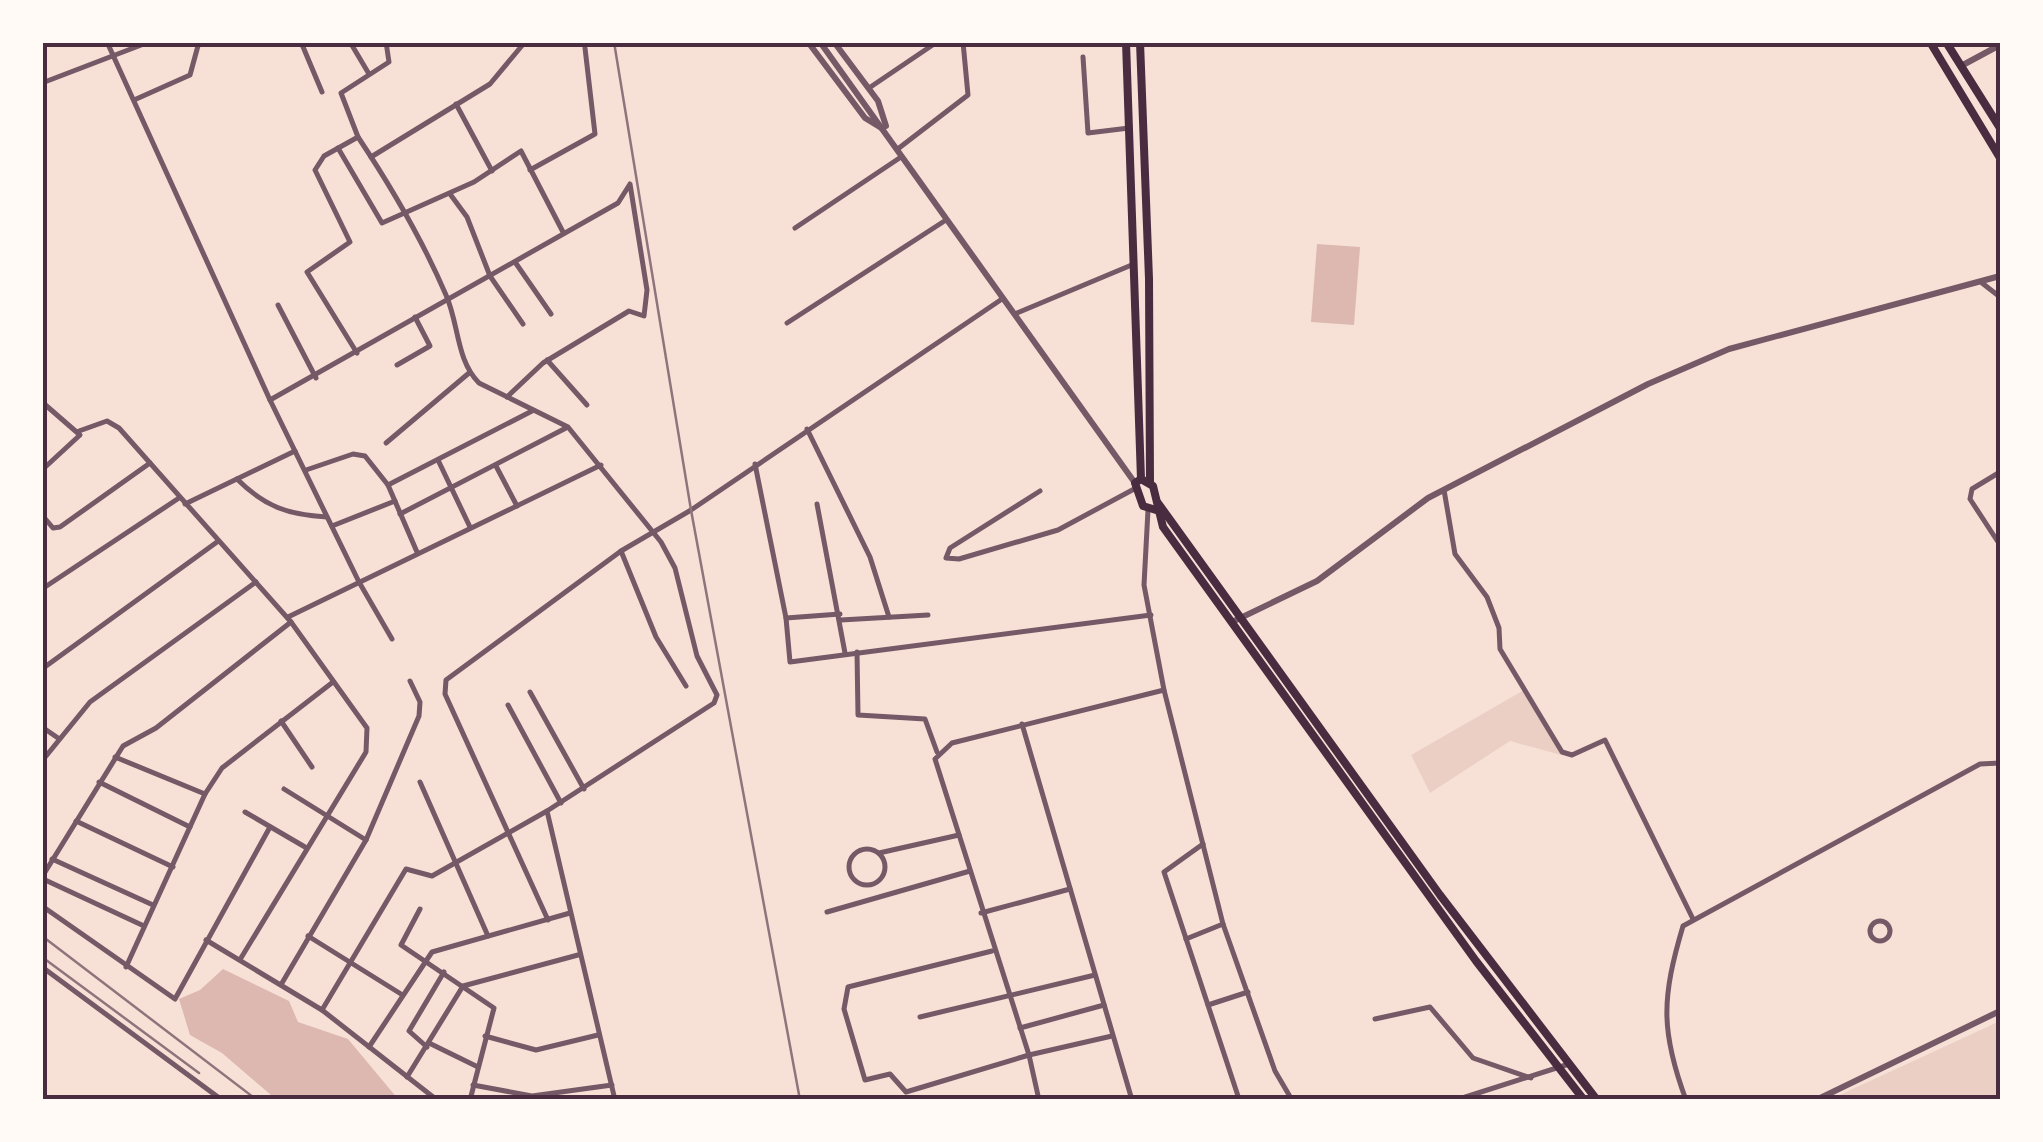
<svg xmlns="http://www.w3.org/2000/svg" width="2043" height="1142" viewBox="0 0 2043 1142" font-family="'Public Sans',sans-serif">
<rect width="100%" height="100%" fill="#f7e1d7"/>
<g fill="#ebcfc5">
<path d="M1524,690L1561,755L1510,741L1430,793L1411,755Z"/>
<path d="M2000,1021V1099H1831Z"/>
</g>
<g fill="#dcb8b0">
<path d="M1317,244L1360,247L1354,325L1311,322Z"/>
<path d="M223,969L289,1001L298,1022L348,1039L398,1099L277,1100L271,1095L222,1053L190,1035L179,999L200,990Z"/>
</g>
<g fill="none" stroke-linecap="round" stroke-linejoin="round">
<g stroke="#755966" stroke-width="5">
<path d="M107,42L270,400L359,582L392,639"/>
<path d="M301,42L322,92"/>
<path d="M350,42L369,74"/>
<path d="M1083,57L1088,133L1129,128"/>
<path d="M42,83L149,42"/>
<path d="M869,88L937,42"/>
<path d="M134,100L190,75L199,42"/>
<path d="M456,104L492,171"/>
<path d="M358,137C392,188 422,239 446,295C459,324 456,360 479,383L568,427L661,542L675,568L697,656L717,695L714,703L547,811L615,1100"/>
<path d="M338,148L382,223L474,182L521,151L563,232"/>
<path d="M899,148L968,95L963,42"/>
<path d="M371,157L490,84L525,42"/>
<path d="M530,170L595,134L585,48"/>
<path d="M450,194L467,217L490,276L523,324"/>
<path d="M795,228L901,157"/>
<path d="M515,262L551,314"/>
<path d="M1982,283L2000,297"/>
<path d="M278,305L316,378"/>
<path d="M1017,313L1134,264"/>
<path d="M787,323L946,220"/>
<path d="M42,335H43"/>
<path d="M357,353L307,272L350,242L315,170L324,156L358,137L341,93L389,62L386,42"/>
<path d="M547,360L587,405"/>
<path d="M397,365L430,346L415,317"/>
<path d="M270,400L618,203L630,184L647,290L644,316L629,311L543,363L507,397"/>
<path d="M42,402L80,435L42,470"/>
<path d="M807,429L870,557L889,617"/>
<path d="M79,431L107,421L119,428L291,622L367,728L366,752L241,958"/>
<path d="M386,443L469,373"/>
<path d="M438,460L470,527"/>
<path d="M755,464L786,618L840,614"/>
<path d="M496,466L517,506"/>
<path d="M306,470L353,454L365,456L388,485L417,552"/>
<path d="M2000,472L1972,489L1970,499L2000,545"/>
<path d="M237,479C265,507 289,515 327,517"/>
<path d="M388,485L532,411"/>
<path d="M1444,490L1455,554L1487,597L1499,628L1500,649L1562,752L1572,755L1605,740L1693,919"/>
<path d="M1040,491L950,548L946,558L959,559L1058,530L1136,488"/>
<path d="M185,504L295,451"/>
<path d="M817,504L845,653"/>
<path d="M1148,510L1144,585L1164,690L1223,924L1275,1071L1292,1100"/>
<path d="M400,514L566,428"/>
<path d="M42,515L53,528L60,527L150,463"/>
<path d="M332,526L395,501"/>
<path d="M621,551L656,637L686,686"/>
<path d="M2000,583V595"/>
<path d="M42,589L179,498"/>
<path d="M288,617L601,465"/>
<path d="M786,618L790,662L1151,615"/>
<path d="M841,620L928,615"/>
<path d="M857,652L858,715L925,719L937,752"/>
<path d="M42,669L217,542"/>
<path d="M530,692L584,789"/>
<path d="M508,705L561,803"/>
<path d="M281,721L312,767"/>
<path d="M1022,724L1132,1100"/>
<path d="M42,727L58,738"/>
<path d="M115,757L205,794"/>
<path d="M42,761L90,702L256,582"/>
<path d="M99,782L190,827"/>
<path d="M420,782L488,936"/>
<path d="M284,789L366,840"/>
<path d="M245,812L305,847"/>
<path d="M76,821L173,867"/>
<path d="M1203,844L1164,872L1238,1096"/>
<circle cx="867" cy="867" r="18"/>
<path d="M879,853L959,835"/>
<path d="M52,859L153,905"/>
<path d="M42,877L123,746L156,728L291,622"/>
<path d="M43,879L144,926"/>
<path d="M42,906L175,999L270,827"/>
<path d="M420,909L401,945L494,1008L470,1100"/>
<path d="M827,912L970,871"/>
<path d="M981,913L1070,889"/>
<path d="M548,920L445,694L446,680L621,551L691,510L1002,299"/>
<circle cx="1880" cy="931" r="10"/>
<path d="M308,936L401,994"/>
<path d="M1186,939L1223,924"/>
<path d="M206,940L322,1010L437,1100"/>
<path d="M992,951L848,987L844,1009L865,1080L890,1074L906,1092L1029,1055L1112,1036"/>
<path d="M42,967L222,1100"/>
<path d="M126,967L205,794L222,768L333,682"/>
<path d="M282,983L366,840L419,716L420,702L410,681"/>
<path d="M1208,1005L1248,992"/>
<path d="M322,1010L406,869L432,876L547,811"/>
<path d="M920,1017L1095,975"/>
<path d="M1375,1019L1430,1007L1473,1058L1531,1078"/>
<path d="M1020,1028L1104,1005"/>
<path d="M485,1036L536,1050L598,1035"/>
<path d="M429,1043L478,1067"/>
<path d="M369,1047L432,952L570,913"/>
<path d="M427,1047L409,1031L444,972"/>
<path d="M407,1077L463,986L578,955"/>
<path d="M473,1085L532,1096L612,1085"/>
<path d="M1039,1100L1029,1055L935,759L952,743L1164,690"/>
<path d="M1456,1100L1569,1064"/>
<path d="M1686,1100C1660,1030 1662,997 1683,926L1980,764L2000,763"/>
</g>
<g stroke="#755966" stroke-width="6">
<path d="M808,42L865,118L883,129"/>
<path d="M820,42L1135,483"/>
<path d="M834,42L878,101L886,126"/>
<path d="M1961,66L2000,45"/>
<path d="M1232,622L1317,581L1428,498L1648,384L1729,349L2000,276"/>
<path d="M1816,1100L2000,1011"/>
</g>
<g stroke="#4a2c40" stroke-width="8">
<path d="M1126,42L1141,479L1135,483L1143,506L1156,510"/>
<path d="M1140,42L1149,279L1150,483"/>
<path d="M1930,42L2000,158"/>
<path d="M1946,42L2000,128"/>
<path d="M1141,479L1153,486L1163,527L1476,961L1584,1100"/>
<path d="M1158,503L1440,895L1597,1100"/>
</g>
<g stroke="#8f747c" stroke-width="2.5">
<path d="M614,42L691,510L800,1100"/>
<path d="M42,936L257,1100"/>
<path d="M42,957L199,1073"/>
</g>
</g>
<rect width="2043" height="1142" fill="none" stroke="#fffaf5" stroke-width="90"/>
<rect x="45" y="45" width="1953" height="1052" fill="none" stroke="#4a2c40" stroke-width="4"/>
</svg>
